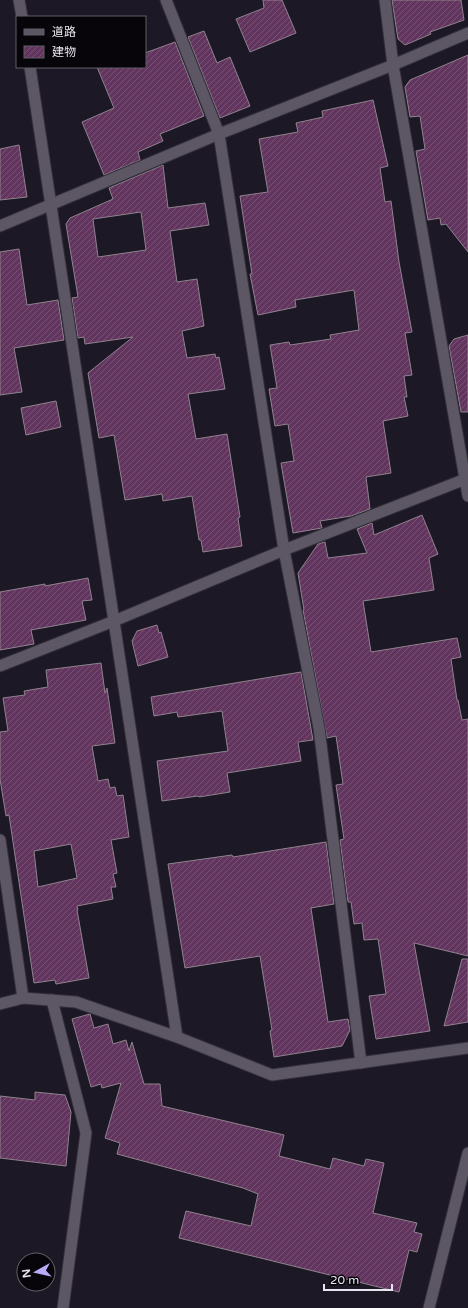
<svg xmlns="http://www.w3.org/2000/svg" width="468" height="1308" viewBox="0 0 468 1308" font-family="'Varela Round','Noto Sans JP',sans-serif">
<defs>
<pattern id="building-hatch" width="6" height="6" patternUnits="userSpaceOnUse"><rect width="6" height="6" fill="#62355e"/><path d="M-1 1l2-2M0 6l6-6M5 7l2-2" fill="none" stroke="#785275"/></pattern>
</defs>
<rect width="100%" height="100%" fill="#1d1825"/>
<g fill="url(#building-hatch)" stroke="#90828e" fill-rule="evenodd">
<path d="M263,0H282L296,33L250,52L236,19L264,8Z"/>
<path d="M392,0H461L464,20L430,32L431,34L405,45L398,39Z"/>
<path d="M204,31L217,63L230,57L250,106L220,118L188,37Z"/>
<path d="M175,42L204,116L160,134L163,141L138,152L140,160L104,175L82,122L114,108L97,67H145V53Z"/>
<path d="M468,55V252L446,224L441,225L440,218L428,220L416,151L425,149L420,116L410,117L405,87L410,80Z"/>
<path d="M373,100L388,166L380,168L385,202L391,201L399,262L412,332L405,333L412,375L404,376L407,397H404L408,416L383,421L391,473L366,477L370,509L351,516L320,521L322,528L293,533L281,463L294,461L288,424L275,426L269,389L277,388L270,345L289,342L290,345L331,339L330,335L359,330L354,290L295,300L296,307L258,315L250,274H252L240,196L268,192L259,139L298,132L296,123L323,117L322,111Z"/>
<path d="M19,145L27,197L0,200V149Z"/>
<path d="M163,165L168,208L205,203L209,225L170,231L177,282L197,279L204,326L182,331L187,358L215,354L216,358L219,357L225,389L188,394L196,439L227,434L240,517L238,518L242,546L203,552L201,540H199L192,496L163,501L162,494L125,500L114,435L99,438L88,373L133,337L85,344L84,337L78,338L72,298L78,297L66,224L70,218L113,199L109,188ZM141,212L146,250L98,257L93,219Z"/>
<path d="M19,249L27,305L58,300L64,340L14,348L22,392L0,395V252Z"/>
<path d="M468,335V412H461L449,346L454,339Z"/>
<path d="M56,401L61,427L26,435L21,408Z"/>
<path d="M422,515L438,554L429,558L434,590L363,601L371,652L457,638L461,657L451,659L457,700H458L462,720L468,719V956L414,943L430,1031L376,1039L369,996L386,994L378,939L364,940L362,923L354,924L351,902H348L340,840L344,839L336,785L343,784L336,736L327,738L303,610H304L298,573L318,544L325,542L328,558L367,553L357,529L372,523L374,535Z"/>
<path d="M88,578L92,600L82,601L86,620L31,630L34,644L0,650V592L45,584V586Z"/>
<path d="M157,625L159,633L161,632L168,657L138,666L132,641L137,631Z"/>
<path d="M101,663L105,693L107,688L115,743L92,746L98,781L108,779L110,788L115,787L117,796L123,795L129,837L111,840L117,873L113,874L116,887H111L113,899L77,906L78,910H77L89,978L56,984L55,980L34,983L9,815L6,816L0,779V732L8,731L3,698L25,695L24,691L48,687L46,670ZM71,844L77,878L38,887L34,851Z"/>
<path d="M301,672L313,740L298,742L301,761L227,773L230,792L199,797L198,796L162,801L157,761L228,751L227,745L222,711L178,717L177,712L154,716L151,697Z"/>
<path d="M326,842L334,904L311,908L328,1022L348,1019L350,1030L342,1046L274,1057L270,1031L272,1030L260,956L185,968L168,864L232,855L233,857Z"/>
<path d="M462,959H468V1022L444,1026Z"/>
<path d="M90,1014L94,1028L108,1024L113,1044L126,1040L129,1051L132,1042L144,1084H160L162,1106L284,1135L279,1156L330,1169L333,1158L364,1166L366,1159L384,1163L373,1213L417,1223L414,1232L422,1234L417,1252L409,1250L399,1292L179,1238L186,1211L251,1226L258,1194L243,1188L117,1154L120,1143L105,1138L121,1083L102,1088L101,1084L91,1087L72,1019Z"/>
<path d="M35,1092L65,1095L71,1112L66,1166L0,1158V1096L35,1100Z"/>
</g>
<g fill="none" stroke-linecap="round" stroke-linejoin="round">
<g stroke="#34313b" stroke-width="13">
<g id="minor">
<path d="M19,0L22,17"/>
<path d="M166,0L219,134L284,550L319,728L361,1063"/>
<path d="M385,0L393,65L468,496"/>
<path d="M30,67L177,1037"/>
<path d="M0,666L114,621L284,550L468,478"/>
<path d="M0,840L23,998"/>
<path d="M52,1000L86,1133L63,1308"/>
<path d="M0,1004L23,998L76,1002L177,1037L272,1075L468,1048"/>
</g>
</g>
<g stroke="#34313b" stroke-width="13">
<g id="tertiary">
<path d="M0,226L219,134L393,65L468,33"/>
<path d="M429,1308L468,1153"/>
</g>
</g>
<use href="#minor" stroke="#5c5665" stroke-width="11"/>
<use href="#tertiary" stroke="#5c5665" stroke-width="11"/>
</g>
<rect x="16" y="16" width="130" height="52" fill="#07050a" stroke="#615f65"/>
<rect x="24" y="29" width="20" height="6" fill="#5c5665" stroke="#615f65"/>
<text x="52" y="36" font-size="12" fill="#e8e5ee">道路</text>
<rect x="24" y="46" width="20" height="12" fill="url(#building-hatch)" stroke="#615f65"/>
<text x="52" y="56" font-size="12" fill="#e8e5ee">建物</text>
<g transform="translate(36 1272) rotate(262)"><circle r="19" fill="#07050a" stroke="#615f65"/>
<path d="M0-3L7 15L0 10L-7 15Z" fill="#bbaaf6"/>
<text y="-6" font-size="11" font-weight="bold" text-anchor="middle" fill="#e8e5ee">N</text>
</g>
<path d="M324 1284v6h68v-6" fill="none" stroke="#e8e5ee" stroke-width="2"/>
<text x="330" y="1284" font-size="12" fill="#e8e5ee" stroke="#07050a" stroke-width="3" paint-order="stroke">20 m</text>
</svg>
